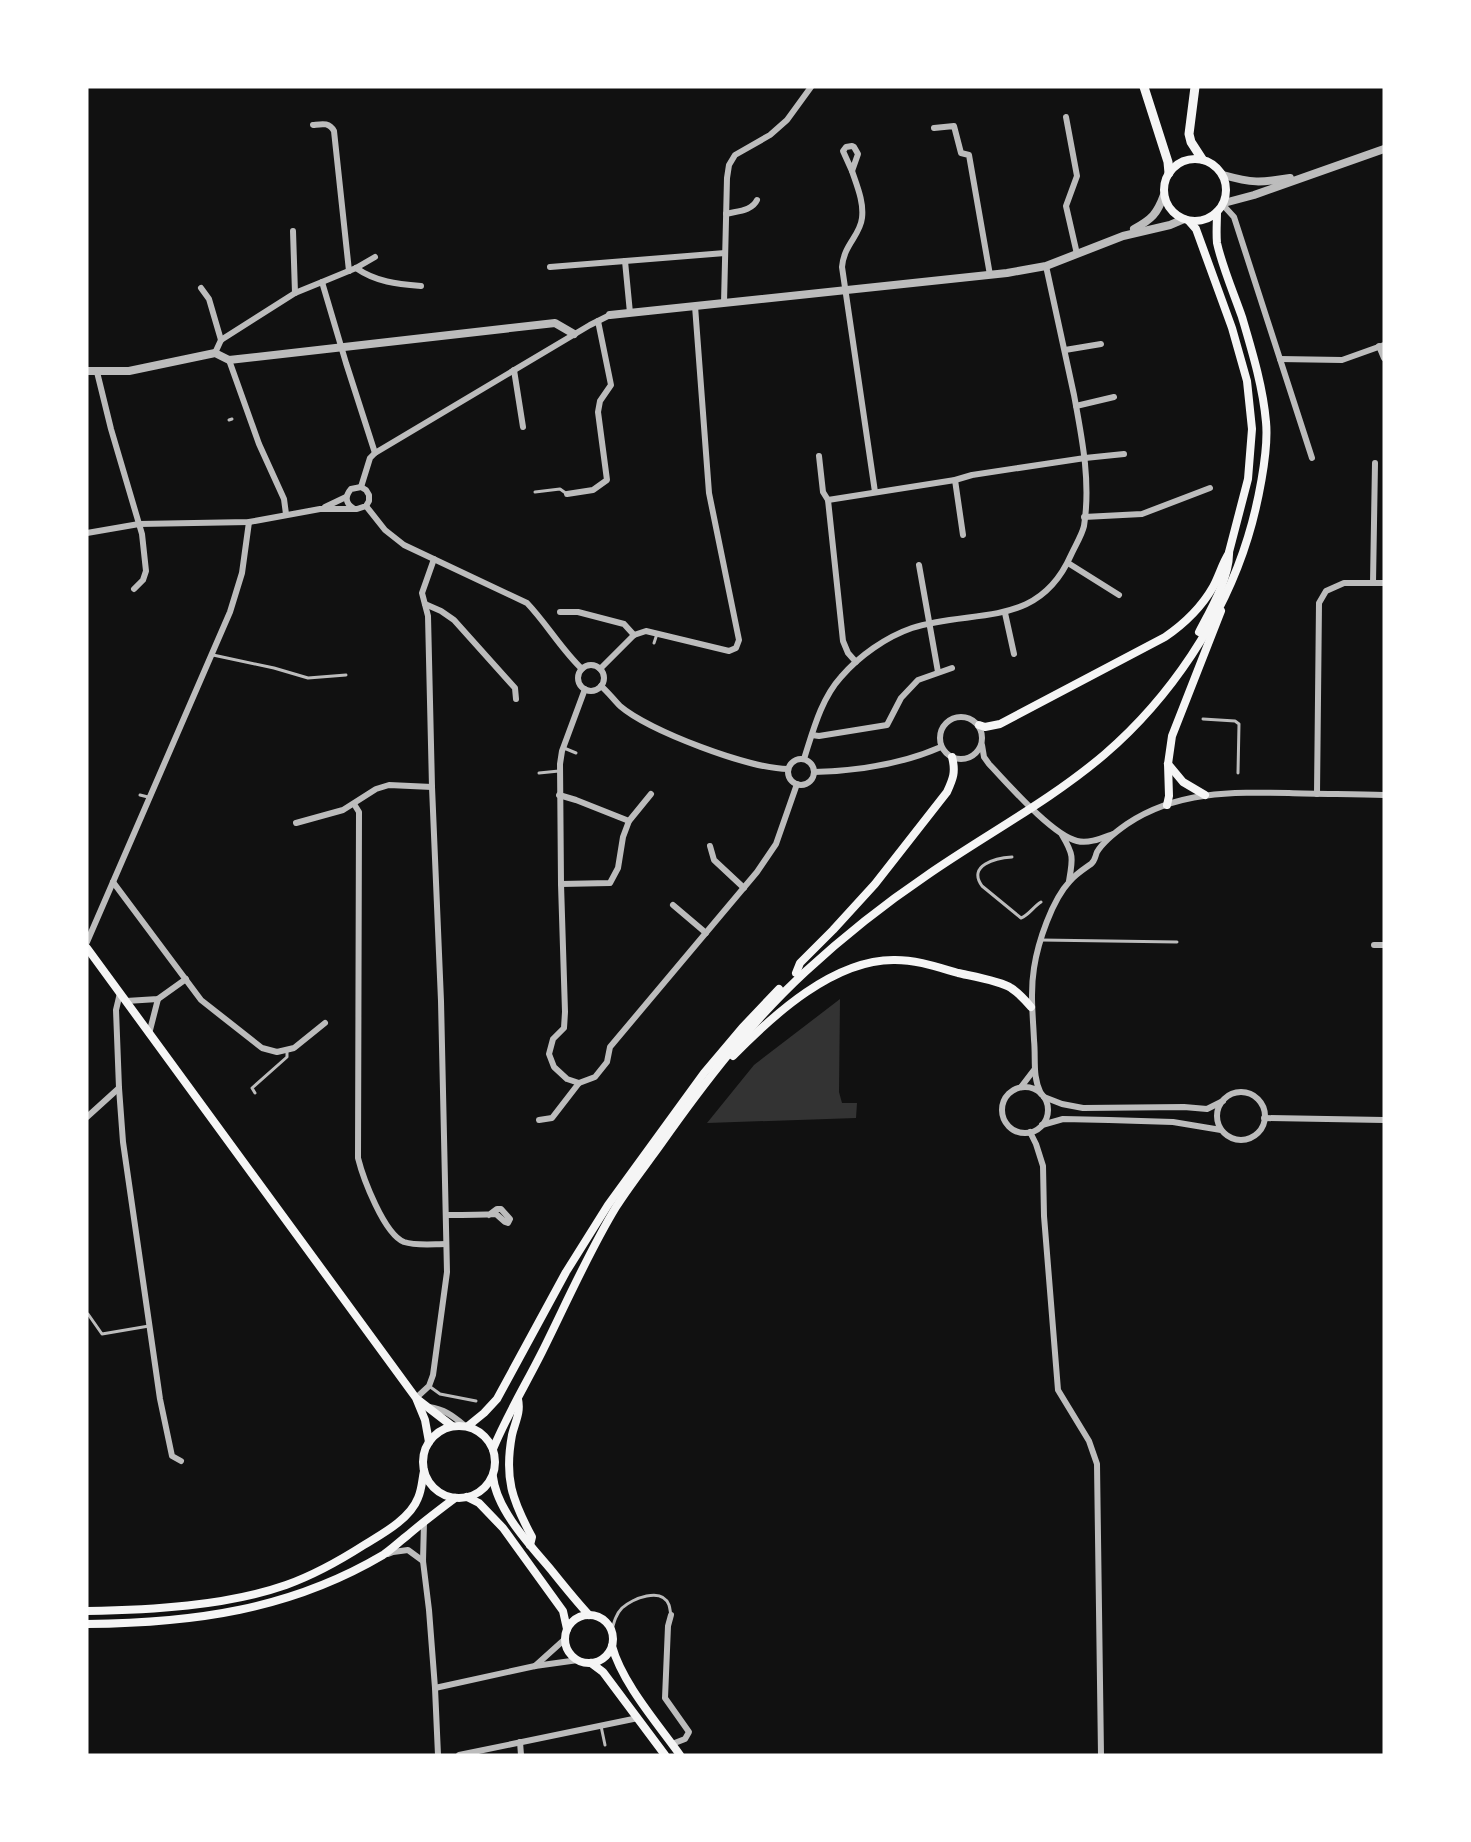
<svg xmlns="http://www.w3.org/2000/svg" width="1471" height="1842" viewBox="0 0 1471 1842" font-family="'DM Sans',sans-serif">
<rect width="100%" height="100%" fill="#111"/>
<path fill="#333" d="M840,999L839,1092L842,1103H857L856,1118L707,1123L754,1065Z"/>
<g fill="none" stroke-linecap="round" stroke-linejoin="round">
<g stroke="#bcbcbc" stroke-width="3">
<path d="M229,420L232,419"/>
<path d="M535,492L560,489L567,494"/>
<path d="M654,643L657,634"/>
<path d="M213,655L274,668L308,678L346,675"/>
<path d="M1203,719L1235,721L1239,724L1238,773"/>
<path d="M564,748L576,753"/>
<path d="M539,773L559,771"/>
<path d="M140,795L148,797"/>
<path d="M1012,857C996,858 967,865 982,886L1021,918C1029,915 1033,907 1041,902"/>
<path d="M1041,940L1177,942"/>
<path d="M255,1093L252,1088L287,1057V1050"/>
<path d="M88,1314L102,1334L149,1326"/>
<path d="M429,1386L440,1394L476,1401"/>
<path d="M612,1630C614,1622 616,1614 622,1608C632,1599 662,1586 669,1605C670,1608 670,1611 671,1615"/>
<path d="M601,1726L605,1745"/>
</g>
<g stroke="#bcbcbc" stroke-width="6">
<path d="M1066,117L1077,176L1066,206L1077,254"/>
<path d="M313,125C322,124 329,122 334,131L349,271"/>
<path d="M934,128L954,126L961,153L969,155L990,275"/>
<path d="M852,146L854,147L858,154L852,171L843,151L846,147Z"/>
<path d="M852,171C857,186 864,202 862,218C860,236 844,244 842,267L875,492"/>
<path d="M1223,205L1234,217L1312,458"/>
<path d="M726,214C737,211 752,211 757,200"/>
<path d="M293,231L295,293"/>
<path d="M625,261L630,313"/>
<path d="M550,267L725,253"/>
<path d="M356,268C376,282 397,284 421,286"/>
<path d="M322,282L356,268L375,257"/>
<path d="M201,288L209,299L221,340"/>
<path d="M724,303L727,178L729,165L735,155L770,135L787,120L811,87"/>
<path d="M1379,346L1384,358"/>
<path d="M1065,350L1101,344"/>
<path d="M215,353L221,340L295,293L322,282L346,363L375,453"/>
<path d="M1280,359L1342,360L1384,345"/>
<path d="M229,360L259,444L284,499L286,514"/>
<path d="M514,370L523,427"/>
<path d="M97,372L111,429L142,534L146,571L143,580L134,589"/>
<path d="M1076,406L1114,397"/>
<path d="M819,456L823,492L828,500L843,641L848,653L856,662"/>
<path d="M955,480L963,535"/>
<path d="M361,487L370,458L375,453L590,325L610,315"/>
<path d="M567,494L593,490L607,480L598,412L600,401L611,385L598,321"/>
<path d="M828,500L955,480L972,475L1085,458L1124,454"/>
<path d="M366,506L385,530L404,545L527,603C547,624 561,649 582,669"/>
<path d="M325,507L346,497"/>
<path d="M1084,517L1142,514L1210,488"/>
<path d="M87,533L139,524L249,522L320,509H357L366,506L369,501V495L366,490L361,487L351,489C345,496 345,503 353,508"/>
<path d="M1068,563L1119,595"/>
<path d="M919,565L938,672"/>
<path d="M1373,583L1375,463"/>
<path d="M425,604L441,611L454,620L515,688L516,699"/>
<path d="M560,612H578L624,624L634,635"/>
<path d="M1005,613L1014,654"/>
<circle cx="591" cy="678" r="13"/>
<path d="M600,669L634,635L646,631L729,651L736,648L739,640L709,493L695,306"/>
<path d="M601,686C608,692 614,700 620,706C649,731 750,769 788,769"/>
<circle cx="961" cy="738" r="21"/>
<path d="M812,735L819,736L887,725L901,698L918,680L952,668"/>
<path d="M982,745L984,757L989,764C1008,784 1052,835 1077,841C1089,844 1102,838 1113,834"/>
<path d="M804,759C813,731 821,699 841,677C859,656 886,637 912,628C974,608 1038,630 1071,555C1075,546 1082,535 1084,526C1091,482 1082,438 1074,395C1065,352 1055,309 1046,266"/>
<circle cx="801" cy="772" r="13"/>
<path d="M814,772C856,771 902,764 941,747"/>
<path d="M1317,794L1319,603L1326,591L1344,583H1384"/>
<path d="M559,795L576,800L629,821"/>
<path d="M354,804L359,812L358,1158C363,1178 384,1234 404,1242C416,1246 433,1244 446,1244"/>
<path d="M296,823L343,810L376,789L389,785L432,787"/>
<path d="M1062,835C1074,855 1073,858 1069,881"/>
<path d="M710,846L714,860L744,888"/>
<path d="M113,882L201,1000L262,1048L277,1052L294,1048L325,1023"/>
<path d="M561,884L610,883L618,868L623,837L629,821L651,794"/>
<path d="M673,905L706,933"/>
<path d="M87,942L230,612L242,573L249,522"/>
<path d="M1374,945H1384"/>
<path d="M126,1001L158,999L186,979"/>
<path d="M149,1034L158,999"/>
<path d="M579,1083L567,1079L554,1067L549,1054L553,1039L564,1028L565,1012L561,884L560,764L562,751L585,689"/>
<path d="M1021,1087L1034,1070"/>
<circle cx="1025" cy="1110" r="23"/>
<path d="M119,1088L123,1142L160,1399L172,1456L181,1461"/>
<circle cx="1241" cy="1116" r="24"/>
<path d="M1041,1094C1032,1076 1036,1059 1034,1040C1033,1016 1030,993 1034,968C1038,942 1052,900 1070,881C1076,874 1084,869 1091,864C1095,861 1095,857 1097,852C1103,842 1117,831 1127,824C1176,791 1232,792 1289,793C1320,794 1352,794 1384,795"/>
<path d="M1044,1097L1062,1104L1083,1108L1184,1107L1207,1109L1223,1101"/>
<path d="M87,1117L119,1088L116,1010L120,993"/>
<path d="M1264,1118L1384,1120"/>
<path d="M539,1120L552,1118L579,1083L595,1077L607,1062L610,1047L757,872L776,844L797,784"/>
<path d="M1042,1125L1063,1119L1109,1120L1173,1122L1221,1130"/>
<path d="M1030,1132L1036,1144L1043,1166L1044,1216L1058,1390L1089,1441L1097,1464L1101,1755"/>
<path d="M446,1215C463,1215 480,1215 496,1214L505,1222L508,1223L510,1219L501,1209H497L489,1215"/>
<path d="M416,1398L429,1386L433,1375L447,1272L441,1001L432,787L428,616L422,593L434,559"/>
<path d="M429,1407C444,1409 453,1416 464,1425"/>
<path d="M424,1522L423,1561L429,1610L435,1688L438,1755"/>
<path d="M388,1554L393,1552L408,1550L423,1561"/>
<path d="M671,1615L668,1626L665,1698L689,1732L685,1739L672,1744"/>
<path d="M535,1666L565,1639"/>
<path d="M435,1688L535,1666L578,1660"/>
<path d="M520,1742L521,1755"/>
<path d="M459,1755L638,1718"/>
</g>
<g stroke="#bcbcbc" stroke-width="8">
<path d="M1223,175C1252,183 1260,183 1290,178"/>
<path d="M1224,203L1254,195L1384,149"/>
<path d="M1134,229C1152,219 1157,214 1164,195"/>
<path d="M610,315L1007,273L1046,266L1123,236L1170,225L1184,219"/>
<path d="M87,371H129L215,353L229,360L555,323L574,334"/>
</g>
<g stroke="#f5f5f5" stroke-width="8">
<circle cx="1195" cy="190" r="31"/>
<path d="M1189,221L1196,229L1232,328L1247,381L1252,429L1248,479L1229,552C1230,577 1210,611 1199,632"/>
<path d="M979,725L985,727L1000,724L1165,637C1184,624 1201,608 1213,587C1219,576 1222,564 1229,553"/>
<path d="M1168,764L1183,782L1205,795"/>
<path d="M1167,805L1169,796L1168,764L1172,736L1221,611"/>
<path d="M87,948L416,1398L425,1420L429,1442"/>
<path d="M796,973L800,963L833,930L875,884L947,792C953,779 956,772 952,757"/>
<path d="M733,1056C773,1015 834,959 895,960C917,960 937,967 958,973C971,976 1001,981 1011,988C1019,993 1025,1000 1031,1007"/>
<path d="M417,1399L452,1426"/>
<path d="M518,1399C521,1413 515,1422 512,1435C504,1478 512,1500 532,1537L530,1545"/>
<circle cx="459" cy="1462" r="36"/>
<path d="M468,1426L484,1413L497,1399L566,1272L608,1205L704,1073L742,1028L779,989"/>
<path d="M493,1449C507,1415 526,1384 542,1352C566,1304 588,1253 616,1207C630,1185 646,1165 661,1144C704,1083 750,1023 805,972C843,937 883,905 926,876C985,835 1050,801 1105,754C1170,698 1223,619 1248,537C1257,508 1269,452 1266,422C1263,387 1252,351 1242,317C1234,294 1222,266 1217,243C1216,233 1217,222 1217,212"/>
<path d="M493,1477C497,1511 531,1546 552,1571C564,1586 576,1601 589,1615"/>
<path d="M467,1497L479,1503L503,1528L563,1611L567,1629"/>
<path d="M87,1611C150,1610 226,1606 286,1585C314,1575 339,1561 364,1545C382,1534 410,1519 418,1498C422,1489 422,1480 424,1471"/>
<circle cx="589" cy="1639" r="24"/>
<path d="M87,1624C193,1623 290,1610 383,1555C392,1549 400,1541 408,1535C423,1522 439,1510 455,1498"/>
<path d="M612,1646C622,1683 658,1724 680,1755"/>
<path d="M591,1663L603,1672L665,1755"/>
</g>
<g stroke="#f5f5f5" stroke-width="9">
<path d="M1144,87L1168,162L1169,173"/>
<path d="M1195,87L1189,134L1191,142L1202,159"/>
</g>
</g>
<rect width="1471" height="1842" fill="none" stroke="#ffffff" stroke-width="177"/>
</svg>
